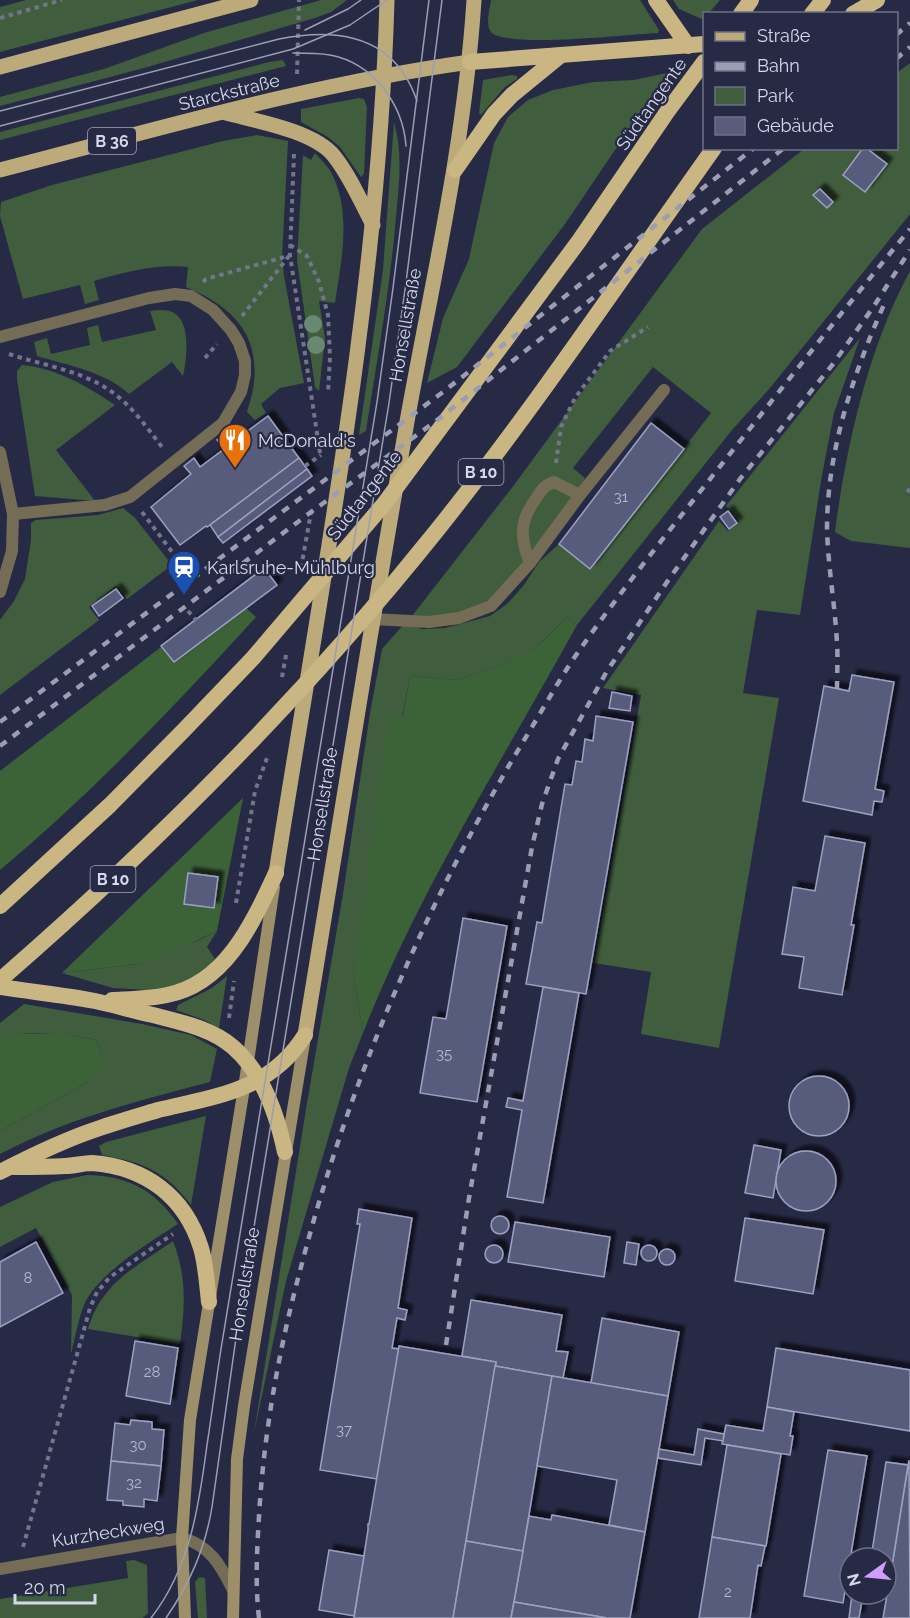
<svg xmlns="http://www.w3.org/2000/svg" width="910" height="1618" viewBox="0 0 910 1618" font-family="Raleway,sans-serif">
<defs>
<filter id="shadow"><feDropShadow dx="5.5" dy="-5.5" stdDeviation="1.5" flood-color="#0009"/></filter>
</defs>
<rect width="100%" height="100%" fill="#272a45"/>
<g fill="#405d3d">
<path d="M26,0H198L0,52V7Z"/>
<path d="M321,0H347L331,12L315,18L144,68L0,106V97L104,69L204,33Z"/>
<path d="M491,0H640L659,30L658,33C631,34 505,49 491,32C485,26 490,8 491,0Z"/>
<path d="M673,0H720L709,13L704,14V20L679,9Z"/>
<path d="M283,60L286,66L0,140V132L269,62Z"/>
<path d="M910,63V214L770,388L732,430L577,625L566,618L541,643L519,659L458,680L410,676L354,976L363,1033L349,1068L286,1281L254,1433L306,1109L343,894L370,713L382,649L405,623L422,629L445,628L490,616L507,604L524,585L539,562L559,544L591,569L711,413L653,367L573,468L585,478L578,491L555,479L524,508L526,563C516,573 497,597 486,604C464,616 436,620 412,616L514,485L702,229L804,149L896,148L897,73Z"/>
<path d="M667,73L565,224L457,367L427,383L443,318L469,259L494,143L508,117L528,100L553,90L593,82L634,80Z"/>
<path d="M512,75L517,76V79L505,87L481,115L479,113L483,80Z"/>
<path d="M359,98L364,99L367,107L364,174L361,177L340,147L328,137L301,122V109Z"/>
<path d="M394,122C403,153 399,185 396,217C390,289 377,360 366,431L359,435L383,270Z"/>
<path d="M257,135L288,141L282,258L284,276L304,383L280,388L261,404L266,413L255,420L247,412C249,404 252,397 253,389C262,335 232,306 186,287L188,267C155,264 126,272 94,281L99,300L85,304L80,285L23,299L0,216L1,202L52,185L223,141Z"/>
<path d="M315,153C321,160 328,166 332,174C352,214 341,262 335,303L319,301L325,338L319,391L315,387L297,260L303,155L311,160Z"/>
<path d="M910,271V548L851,541L835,532C846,446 868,348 910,271Z"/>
<path d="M150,311C158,310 167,309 174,313C191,322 187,360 183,376L172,362L129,394C106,372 67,365 37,356L34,342L47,338L51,354L90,345L87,328L98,325L102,342L156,330Z"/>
<path d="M860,338L834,413L822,475L800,615L757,610L743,693L779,698L719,1048L641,1034L651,972L594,963L641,695L603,688L719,521L728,531L739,522L726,506Z"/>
<path d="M22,365C56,368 87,386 115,405L56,450L95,501L35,496L17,379V371Z"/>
<path d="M556,485L576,496L531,557C529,551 525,544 525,538C526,517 536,493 556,485Z"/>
<path d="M123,508L135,518L172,565L127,599L116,586L89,607L99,620L0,695V620L14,601L25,579L31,540V523L36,520L98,515Z"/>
<path d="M217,931L207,947L215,959L200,974L175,987L148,990L113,988L62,973L137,964L199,940Z"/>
<path d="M227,976L219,1028L204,1020L176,1010L178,1005L212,988Z"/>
<path d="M24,1004L142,1024L191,1035L217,1049L210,1082C138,1101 66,1119 0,1154V1131L86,1083L102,1066V1054L96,1040C65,1034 32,1029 0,1038V1023Z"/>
<path d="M206,1116L191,1205C164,1170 144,1163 102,1155L99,1146L106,1142Z"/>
<path d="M87,1175C128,1176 155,1190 178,1224C150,1242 97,1274 84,1305C78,1320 75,1338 71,1354L72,1295L36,1228L0,1247V1207L53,1182Z"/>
<path d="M173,1241C187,1278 185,1306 180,1344L88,1329C101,1283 136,1267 173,1241Z"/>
<path d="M134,1560L147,1565L148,1613L143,1618H0V1599L128,1578L126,1561Z"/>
<path d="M199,1577L205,1578L207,1618H198L195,1582Z"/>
</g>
<g fill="#3c6238">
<path d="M246,608L256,617C175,706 92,793 0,870V771L161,647L174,662Z"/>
<path d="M566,618L577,625C503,760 419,890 363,1033L354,976L389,715L403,716L410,676L458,680L518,659L541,643Z"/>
<path d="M243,798L217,931L166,955L137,964L62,973Z"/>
<path d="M59,1033L96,1040L102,1054V1067L86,1083L0,1131V1038L12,1034Z"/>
</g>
<g fill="#595c7b" stroke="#9ca1c2" stroke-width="1.5" filter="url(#shadow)">
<path d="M863,148H866L887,164L865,192L843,175Z"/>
<path d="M820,189L833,202L827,208L813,195Z"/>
<path d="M268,416L299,458L210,525L207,527L206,526L180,545L151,507L191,474L184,466L194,458L200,467L224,449L217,440L227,433L234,441Z"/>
<path d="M651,423L684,449L590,569L559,544Z"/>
<path d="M299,458L307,469L218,537L210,525Z"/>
<path d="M307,469L312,476L223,543L218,537Z"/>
<path d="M728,511L737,523L729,529L720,517Z"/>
<path d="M264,568L277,585L174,662L161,646Z"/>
<path d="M116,589L123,598L99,616L92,606Z"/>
<path d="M852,675L894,682L875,789L884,791L882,802L874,801L872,815L803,801L824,686L849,691Z"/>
<path d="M612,692L632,696L630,711L609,708Z"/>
<path d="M596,716L633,722L586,994L526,984L537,922L542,923L565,784L572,785L576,761L582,762L585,739L593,741Z"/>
<path d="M825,836L865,843L851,925H854L842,995L799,988L804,957L782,954L793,887L815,891Z"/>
<path d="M188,873L218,877L214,908L184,904Z"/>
<path d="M463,918L507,926L477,1102L420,1093L433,1017L446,1019Z"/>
<path d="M543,987L579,993L543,1203L507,1197L522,1110L506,1107L508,1098L523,1101Z"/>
<circle cx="819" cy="1106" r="30"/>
<path d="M754,1145L781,1150L773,1198L745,1193Z"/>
<circle cx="806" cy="1181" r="30"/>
<path d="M359,1209L412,1218L398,1308L407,1310L405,1320L397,1318L392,1348L399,1349L377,1479L320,1470L360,1224H357Z"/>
<circle cx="500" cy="1225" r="9"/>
<path d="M745,1218L824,1230L813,1294L735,1281Z"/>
<path d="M515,1222L610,1237L604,1277L508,1262Z"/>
<path d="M36,1242L63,1293L0,1327V1262Z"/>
<path d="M627,1242L639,1244L636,1265L624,1263Z"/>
<circle cx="494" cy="1254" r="9"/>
<circle cx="649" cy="1253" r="8"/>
<circle cx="667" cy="1257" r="8"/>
<path d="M471,1300L562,1315L556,1351L568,1352L563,1378L495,1366L496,1362L462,1356Z"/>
<path d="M602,1318L679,1332L668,1396L591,1383Z"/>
<path d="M135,1341L178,1348L170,1404L126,1396Z"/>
<path d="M399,1346L496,1362L453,1618H354L368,1530V1524H369Z"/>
<path d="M776,1348L910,1370V1431L767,1407Z"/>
<path d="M495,1366L552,1376L523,1551L466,1541Z"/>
<path d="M552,1376L668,1396L645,1532L609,1525L617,1480L537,1466Z"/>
<path d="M767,1407L794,1412L790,1436H793L790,1455L722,1444L726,1425L763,1431Z"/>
<path d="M131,1420L152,1422V1429L164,1430L161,1466L111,1461L115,1423L130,1425Z"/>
<path d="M698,1429L724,1434L723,1441L705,1438L701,1465L658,1458L659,1449L694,1455Z"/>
<path d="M727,1445L781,1454L766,1546L712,1537Z"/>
<path d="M828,1450L867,1456L843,1603L804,1596Z"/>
<path d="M909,1460L910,1618H883L892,1566Z"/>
<path d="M111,1461L161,1466L157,1501L144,1499V1507L123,1505V1501L107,1500Z"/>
<path d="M886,1462L908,1465L892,1566L886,1565V1558H871Z"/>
<path d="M552,1515L645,1532L630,1618H607L514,1602L529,1516L551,1520Z"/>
<path d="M712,1537L765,1546L761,1566L758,1565L750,1618H699Z"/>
<path d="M466,1541L523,1551L511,1618H453Z"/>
<path d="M329,1550L364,1556L354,1616L319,1610Z"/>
<path d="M852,1594L863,1595L859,1618H849Z"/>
<path d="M514,1602L607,1618H511Z"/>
</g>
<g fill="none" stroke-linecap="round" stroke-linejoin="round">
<g stroke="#72758c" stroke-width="4" stroke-dasharray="4.5 4.5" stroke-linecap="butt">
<path d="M0,18L62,0"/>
<path d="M297,74L299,0"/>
<path d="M294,154L290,255L320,453"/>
<path d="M290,245L307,256L319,282L328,315L330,357L328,393"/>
<path d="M203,282L206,279L288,256"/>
<path d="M242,316L289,256"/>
<path d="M9,354C45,366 86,371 116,395C134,409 148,429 162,447"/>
<path d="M205,358L217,344"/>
<path d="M556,463L561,427L575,398L610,351L648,327"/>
<path d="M305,466L321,455"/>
<path d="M907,489L910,492"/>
<path d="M142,512L188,573"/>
<path d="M301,568L312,507"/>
<path d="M188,611L196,620"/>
<path d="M282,677L286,655"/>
<path d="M236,903L255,791L267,758"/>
<path d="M229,1018L234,981"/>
<path d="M23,1547L90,1308L97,1292L110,1277L173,1234"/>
</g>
<g stroke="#746c55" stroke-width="12">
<path d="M0,337L149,298L175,294L191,296L213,310L231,330L239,343L245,361V375L241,392L223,423L130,497L105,505L13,514"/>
<path d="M530,563C519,536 520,520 537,497C542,489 545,485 554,482L580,495"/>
<path d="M373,619L429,622L459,618L491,606L530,563L580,495L664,390"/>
</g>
<g stroke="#746c55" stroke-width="12">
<path d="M0,452L13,514L12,551L0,592"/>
<path d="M0,1569L182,1538C210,1545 221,1566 233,1590"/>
</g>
<g stroke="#9d8f6a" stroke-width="12">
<path d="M185,1618L182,1538L190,1420L244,1088L274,887"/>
<path d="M233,1618L237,1459L244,1406L305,1037"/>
</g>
<g stroke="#bcaa7b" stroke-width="15">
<path d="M0,67L251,0"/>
<path d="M226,113C256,121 314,131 334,156C350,176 361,202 373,225"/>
<path d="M0,170C155,130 311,84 470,62"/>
<path d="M276,873C321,585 379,293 387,0"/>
<path d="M305,1035C338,829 372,622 408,416C433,278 465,141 474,0"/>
</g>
<g stroke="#cab682" stroke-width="16">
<path d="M656,0L688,46"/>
<path d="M741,14L751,0"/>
<path d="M812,14L823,0"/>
<path d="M853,14L877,0"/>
<path d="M470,62L704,44"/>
<path d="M455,170L494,114L512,95L561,55"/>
<path d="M0,906L110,805L184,730L253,658L384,504L579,241L667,112L704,62"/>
<path d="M0,980C159,842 307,693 438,529C536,406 623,276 714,148"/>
<path d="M0,987C32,992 64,995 95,1001C114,1005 134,1011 153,1015C180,1022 211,1028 233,1047C263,1073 277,1114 285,1152"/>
<path d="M112,1000C130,999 149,999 167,995C226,984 253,922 276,873"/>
<path d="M14,1167C31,1167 48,1167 65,1166C74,1166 83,1163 92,1163C145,1167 185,1196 201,1248C206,1265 207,1284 209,1302"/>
<path d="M0,1172C31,1156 64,1140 97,1129C117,1122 138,1116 158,1110C216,1096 270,1091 305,1035"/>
</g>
<g stroke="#9b9eb3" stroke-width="1.5">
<path d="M305,30L348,9L361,0"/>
<path d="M293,53C305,53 318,53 330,55C373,63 403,104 406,146"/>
<path d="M0,111L279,39C339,27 395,36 417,101"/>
<path d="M0,126L293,49L350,25L387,0"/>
<path d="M151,1618C190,1568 199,1506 207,1445C212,1413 216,1381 221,1349L377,402L393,288L429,0"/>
<path d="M166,1618C190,1583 205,1549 212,1507L237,1331L389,403L405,290L442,0"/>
</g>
<g stroke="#9b9eb3" stroke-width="4.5" stroke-dasharray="8 8" stroke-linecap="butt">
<path d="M896,35L910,23"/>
<path d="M896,59L910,47"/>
<path d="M837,689C837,674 838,658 837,643C835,605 828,567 827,529C827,449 854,372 886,300"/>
<path d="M0,722L443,392L754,148"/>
<path d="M0,746L307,515L436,421L784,148"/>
<path d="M446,1345L469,1198L532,847L542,804L558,759L607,671L667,582L740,479L833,364L874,306L910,250"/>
<path d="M259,1618C255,1584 257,1550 259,1516C264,1431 279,1349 301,1267C350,1078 428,898 529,732C544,707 558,682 574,658C619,593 669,531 718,469C781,389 845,308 910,229"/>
</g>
</g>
<g fill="#678971">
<circle cx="313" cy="324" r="9"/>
<circle cx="316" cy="345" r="9"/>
</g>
<defs>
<g id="restaurant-pin" transform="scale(1.725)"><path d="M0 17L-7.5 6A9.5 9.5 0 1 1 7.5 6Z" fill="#e8710a" stroke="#272a45"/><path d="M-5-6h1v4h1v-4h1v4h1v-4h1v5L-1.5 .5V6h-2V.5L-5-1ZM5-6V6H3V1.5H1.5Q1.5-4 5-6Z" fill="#fff"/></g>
<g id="station-pin" transform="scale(1.725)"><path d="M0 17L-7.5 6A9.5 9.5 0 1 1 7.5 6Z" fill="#1a4fb4" stroke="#272a45"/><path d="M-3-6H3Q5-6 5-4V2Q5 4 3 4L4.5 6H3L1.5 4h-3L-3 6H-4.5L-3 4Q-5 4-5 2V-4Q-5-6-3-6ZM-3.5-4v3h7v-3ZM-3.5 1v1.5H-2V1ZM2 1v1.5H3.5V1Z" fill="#fff"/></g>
</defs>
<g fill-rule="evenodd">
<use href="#restaurant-pin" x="235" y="440"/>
<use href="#station-pin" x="184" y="567"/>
</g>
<g text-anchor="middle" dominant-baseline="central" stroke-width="4.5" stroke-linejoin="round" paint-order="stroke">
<g font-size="15" fill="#b6b9ce">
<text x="621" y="497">31</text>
<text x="444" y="1054">35</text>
<text x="28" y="1278">8</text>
<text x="152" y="1372">28</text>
<text x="344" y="1430">37</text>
<text x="138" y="1445">30</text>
<text x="134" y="1483">32</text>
<text x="728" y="1592">2</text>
</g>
<g fill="#272a45" stroke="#a1a4b8" stroke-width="1.5">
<rect x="88" y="128" width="48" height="26" rx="4.5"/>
<rect x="458.5" y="459" width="45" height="26" rx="4.5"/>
<rect x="90.5" y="866" width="45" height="26" rx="4.5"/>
</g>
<g font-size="16" font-weight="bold" fill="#d5d8ea">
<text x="112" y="141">B 36</text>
<text x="481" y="472">B 10</text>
<text x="113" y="879">B 10</text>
</g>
<g font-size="18" fill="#d5d8ea" stroke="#272a45">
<text transform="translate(229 92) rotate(-14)">Starckstraße</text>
<text transform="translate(651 104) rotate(-55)">Südtangente</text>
<text transform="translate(405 325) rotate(-80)">Honsellstraße</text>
<text transform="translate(364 495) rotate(-52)">Südtangente</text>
<text transform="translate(322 804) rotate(-81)">Honsellstraße</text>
<text transform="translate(244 1284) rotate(-81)">Honsellstraße</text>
<text transform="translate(108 1532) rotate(-9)">Kurzheckweg</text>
</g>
<g font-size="18" fill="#d5d8ea" stroke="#272a45" text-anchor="start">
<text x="258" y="440">McDonald's</text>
<text x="207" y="567">Karlsruhe-Mühlburg</text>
</g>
</g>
<rect x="703" y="12" width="195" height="138" fill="#272a45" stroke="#6d7087" stroke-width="1.5"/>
<rect x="715" y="32" width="30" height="9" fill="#bcaa7b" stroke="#6d7087" stroke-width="1.5"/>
<text x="757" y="42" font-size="18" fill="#d5d8ea">Straße</text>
<rect x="715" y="62" width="30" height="9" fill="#9b9eb3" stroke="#6d7087" stroke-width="1.5"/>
<text x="757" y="72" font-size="18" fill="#d5d8ea">Bahn</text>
<rect x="715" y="87" width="30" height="18" fill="#405d3d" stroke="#6d7087" stroke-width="1.5"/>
<text x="757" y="102" font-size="18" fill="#d5d8ea">Park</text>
<rect x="715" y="117" width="30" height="18" fill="#595c7b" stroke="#6d7087" stroke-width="1.5"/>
<text x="757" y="132" font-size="18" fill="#d5d8ea">Gebäude</text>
<g transform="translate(868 1576) rotate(255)"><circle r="28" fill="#272a45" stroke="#6d7087" stroke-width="1.5"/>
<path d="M0-4.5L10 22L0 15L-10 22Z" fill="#d29cfd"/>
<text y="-9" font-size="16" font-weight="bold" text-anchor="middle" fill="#d5d8ea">N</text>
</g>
<path d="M15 1594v9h80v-9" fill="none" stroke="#d5d8ea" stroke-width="3"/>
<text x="24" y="1594" font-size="18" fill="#d5d8ea" stroke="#272a45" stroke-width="4.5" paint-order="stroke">20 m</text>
</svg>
